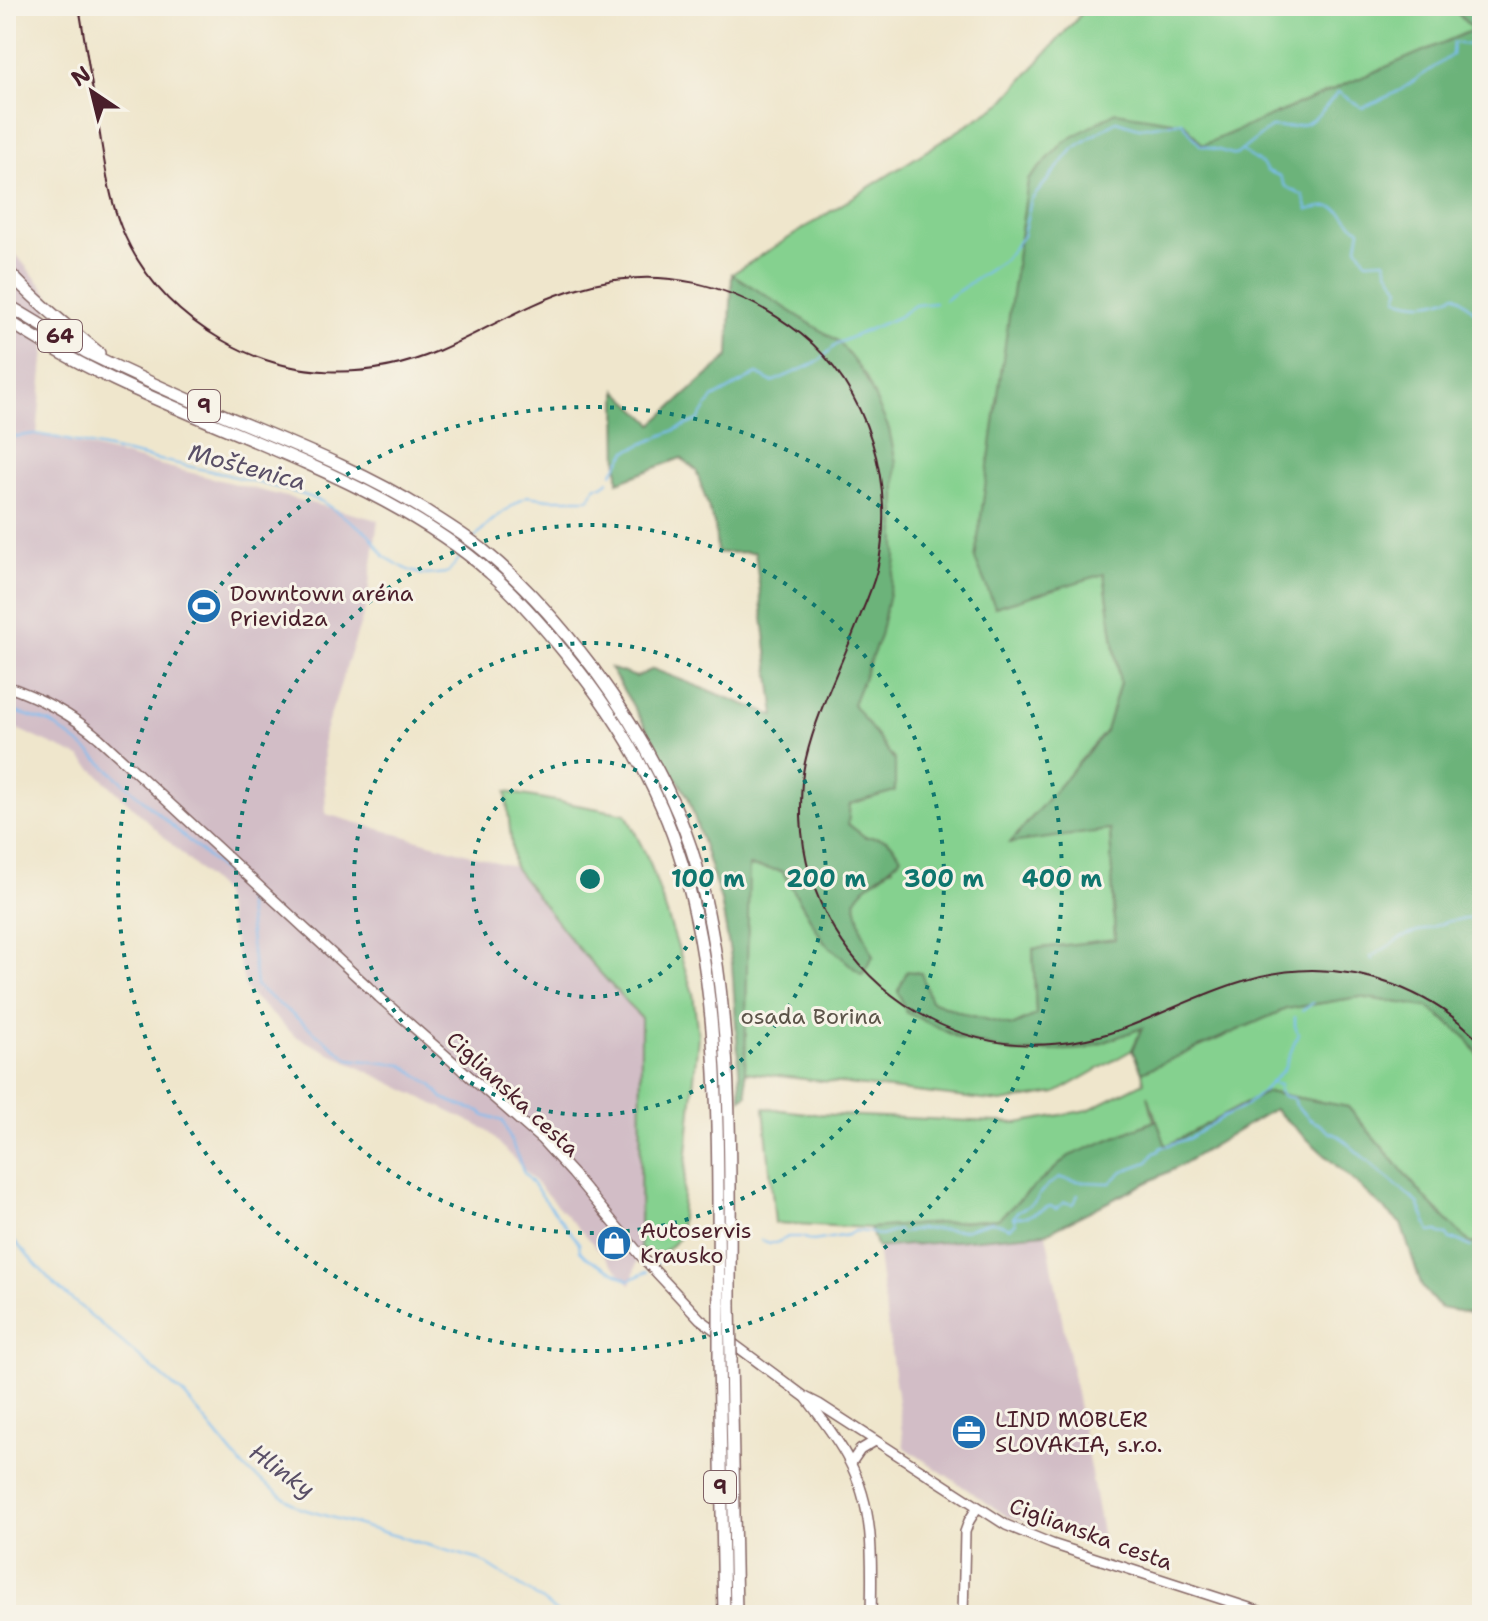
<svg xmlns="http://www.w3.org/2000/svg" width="1488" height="1621" viewBox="0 0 1488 1621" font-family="'Shantell Sans',sans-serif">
<rect width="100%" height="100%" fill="#f7f3e8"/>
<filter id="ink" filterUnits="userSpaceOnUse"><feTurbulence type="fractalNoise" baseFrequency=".0125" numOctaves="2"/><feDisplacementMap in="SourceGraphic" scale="16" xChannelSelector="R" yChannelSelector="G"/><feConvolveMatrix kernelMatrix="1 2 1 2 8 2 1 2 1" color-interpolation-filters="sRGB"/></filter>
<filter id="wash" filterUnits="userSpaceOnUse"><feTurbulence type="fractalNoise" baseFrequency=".006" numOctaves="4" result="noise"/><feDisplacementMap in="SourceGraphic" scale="32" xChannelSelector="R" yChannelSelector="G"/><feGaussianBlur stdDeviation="1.8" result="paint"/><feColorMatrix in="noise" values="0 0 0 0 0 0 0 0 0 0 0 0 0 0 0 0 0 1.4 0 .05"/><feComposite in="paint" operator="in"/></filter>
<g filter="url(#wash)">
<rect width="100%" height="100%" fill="#efe6cc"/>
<g fill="#d2bdc6">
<path d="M6,242L50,296L37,434L378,520L366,607L323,737L326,814L514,867L576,946L641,1018L640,1249L631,1285L487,1130L295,1036L246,990L221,891L80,757L6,724Z"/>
<path d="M1046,1233L1104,1543L1008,1517L904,1447L877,1248Z"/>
</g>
<g fill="#85d18f" stroke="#68785d" stroke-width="2">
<path d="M1088,6H1384L1391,10L1404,6H1451L1473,30L1203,145L995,607L1104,573L1120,683L1106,731L1011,842L1110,829L1115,940L1033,949L1036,1015L1012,1026L965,1014L931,1001L898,991L907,1012L961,1039L1086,1049L1143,1027L1132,1050L1056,1093L1001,1102L745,1072L748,866L782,871L824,942L873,956L862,930L855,900L862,889L893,867L865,837L848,824L850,804L895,761L853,704L880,636L839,342L732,274L1002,103Z"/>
<path d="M506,792L626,814L650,863L693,993L698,1036L679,1238L660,1256L640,1249L641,1018L576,946L514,867Z"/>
<path d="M1359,997L1428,1007L1465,1036L1482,1060V1241L1471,1244L1427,1200L1348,1107L1267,1092L1165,1147L1148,1095L1154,1121L1069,1156L998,1219L870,1228L775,1223L764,1108L815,1114L1018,1123L1088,1110L1144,1082L1142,1072L1286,1009Z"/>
</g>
<g fill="#6cb37a" stroke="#5b6952" stroke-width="2">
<path d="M1451,6H1482V1060L1465,1036L1428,1007L1359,997L1286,1009L1142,1072L1132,1050L1142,1028L1086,1049L1015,1053L961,1039L906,1012L898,991L907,971L921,973L931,1001L965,1014L1012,1026L1036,1015L1033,949L1115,939L1110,830L1010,843L1106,731L1120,683L1104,574L995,607L975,559L1028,180L1064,142L1116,112L1184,123L1203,145L1473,30Z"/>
<path d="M732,274L839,342L865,376L889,429L896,463V561L880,636L853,704L895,761V791L850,804L848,824L865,837C884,836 892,840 901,857C888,873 866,881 855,900L862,930L873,956L862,975L824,942L782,871L749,866L745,1072L747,1095L741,1099L732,964L721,901L688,797L610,668L636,677L653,669L775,716L755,552L717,553L715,527L696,470L681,458L618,482L617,390L653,424L729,356Z"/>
<path d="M1267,1092L1348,1107L1427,1200L1471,1244L1482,1241V1319L1470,1313L1440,1308L1422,1287L1401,1224L1274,1109L1174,1169L1046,1233L877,1248L870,1228L998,1219L1069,1156L1157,1120L1166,1146Z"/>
</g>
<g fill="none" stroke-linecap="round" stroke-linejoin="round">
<g stroke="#7dbef2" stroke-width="2">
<path d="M1242,151L1262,164L1267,171L1280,176L1285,186L1303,196L1308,210C1343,201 1337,212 1360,230L1357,246L1366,261L1385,260L1388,270L1400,288L1397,298C1418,306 1436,304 1456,294L1475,312L1482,315"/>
<path d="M945,300L1004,260L1023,236L1031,200L1074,148L1116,121L1139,128L1182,122L1200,145L1236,155L1271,127C1311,129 1314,121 1338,92L1363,108L1399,91L1452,55L1453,43L1471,45L1472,6"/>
<path d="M6,438L34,434L53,437L224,474L301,494L321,501L368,533L385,557L408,570L424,575L448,573L461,556"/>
<path d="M612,473L627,451L698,420L713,398L757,374L772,382L818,362L838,343L898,317L915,305L935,303"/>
<path d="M475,538C489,520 508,509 527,496L549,499H589L596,486H602L609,481"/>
<path d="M6,709L51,723L86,749L245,891L256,986L349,1059L403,1065L432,1085L443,1098L464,1107L480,1111L485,1116L503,1121L524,1173L579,1243L580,1251L586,1257L629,1280L647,1272"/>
<path d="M1372,960L1371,957L1403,937L1449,921L1482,917"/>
<path d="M1302,1011L1313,1003"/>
<path d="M1271,1083L1280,1085L1279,1091L1282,1096L1293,1098L1295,1105L1311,1120L1319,1124L1329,1132L1339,1136L1380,1172L1418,1203L1430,1232L1438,1231L1440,1234L1447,1235L1450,1240H1457L1471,1247"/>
<path d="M1013,1218L1028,1216L1050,1206L1056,1209L1064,1202L1073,1204L1075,1202L1078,1194"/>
<path d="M6,1232L55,1285L185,1396L244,1468L299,1508L480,1560L530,1592L561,1615"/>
<path d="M761,1240L770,1243H776L788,1237H802L813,1241L848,1235L854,1231L868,1232L881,1236L897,1230L902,1233L920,1229L964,1230L990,1222L997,1223L1010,1228L1016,1223L1013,1218L1016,1213L1036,1201L1041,1192L1048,1185L1060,1178L1084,1182L1110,1183L1123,1171L1148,1162L1154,1153L1159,1151L1160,1148L1190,1138L1221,1118L1244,1107L1262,1092L1284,1069L1298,1034L1295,1026V1017"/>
<path d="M1480,1247H1482"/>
<path d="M656,1264L665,1256L670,1258L691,1254"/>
</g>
</g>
</g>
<g filter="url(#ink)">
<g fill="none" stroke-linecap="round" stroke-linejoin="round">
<g stroke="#846563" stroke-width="12">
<g id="minor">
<path d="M6,686C41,698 71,714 99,738L379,997L541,1139L573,1174L642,1257L700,1319L805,1397L819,1404L1006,1525L1052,1544L1271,1615"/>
<path d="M807,1399C822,1419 838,1439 849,1461C875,1509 872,1563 871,1615"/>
<path d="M851,1463L860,1450L875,1441"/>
<path d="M963,1615L965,1532L969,1521L977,1508"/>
</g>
</g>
<g stroke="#846563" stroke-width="14">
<g id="major">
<path d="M6,269C34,300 67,326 99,353"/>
<path d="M6,304L86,352L115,366C151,383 187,399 223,415C292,444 362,471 426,511C445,523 465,535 483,550C524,583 561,626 593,668C640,732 680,801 700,878C735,1013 730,1168 730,1306"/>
<path d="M6,319C122,398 261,435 384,501C421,521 458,544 490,573C517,596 541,624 564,652C615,714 659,785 682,863C725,1005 716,1159 719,1306"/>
<path d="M719,1358L724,1615"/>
<path d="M731,1359L736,1615"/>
</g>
</g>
<use href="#minor" stroke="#fff" stroke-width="9"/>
<use href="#major" stroke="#fff" stroke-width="11"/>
<path stroke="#4a1f2b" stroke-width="2" d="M79,6C85,45 92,84 98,123C104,158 108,194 121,227C141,276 177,314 222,340C288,379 368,381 438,351C485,331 529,302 578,288C658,264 736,283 801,334C868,387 897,487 877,570C873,585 867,600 861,614C843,662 818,708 806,758C801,777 801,797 801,817C804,898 848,971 917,1012C980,1051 1053,1053 1122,1029C1163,1014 1202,993 1243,981C1293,965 1345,967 1394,985C1428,998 1458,1017 1482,1044"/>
<g stroke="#846563" stroke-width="14" stroke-linecap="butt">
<g id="major-bridge">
<path d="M719,1306V1358"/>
<path d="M730,1306L731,1359"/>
</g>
</g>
<use href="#major-bridge" stroke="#fff" stroke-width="11"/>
</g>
</g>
<g fill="none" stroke="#0f766e" stroke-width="4" stroke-dasharray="4 8">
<circle cx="590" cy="879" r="118"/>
<circle cx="590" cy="879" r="236"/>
<circle cx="590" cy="879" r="354"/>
<circle cx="590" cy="879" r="472"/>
</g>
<defs>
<g id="stadium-disc" transform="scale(1.8)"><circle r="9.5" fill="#1f6fb2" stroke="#f7f3e8"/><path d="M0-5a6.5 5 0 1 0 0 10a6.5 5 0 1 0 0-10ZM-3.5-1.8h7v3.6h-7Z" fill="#fff"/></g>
<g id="shop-disc" transform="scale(1.8)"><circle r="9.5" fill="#1f6fb2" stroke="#f7f3e8"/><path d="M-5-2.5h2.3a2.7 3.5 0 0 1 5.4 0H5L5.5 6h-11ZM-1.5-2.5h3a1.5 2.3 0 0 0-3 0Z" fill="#fff"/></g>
<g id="office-disc" transform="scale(1.8)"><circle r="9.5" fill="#1f6fb2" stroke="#f7f3e8"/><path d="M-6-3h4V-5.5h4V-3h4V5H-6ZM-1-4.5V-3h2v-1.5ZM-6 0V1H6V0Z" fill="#fff"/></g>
</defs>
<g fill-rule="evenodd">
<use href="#stadium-disc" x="204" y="606"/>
<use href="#shop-disc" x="614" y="1243"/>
<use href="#office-disc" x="969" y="1432"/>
</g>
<g text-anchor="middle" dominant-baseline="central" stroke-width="6" stroke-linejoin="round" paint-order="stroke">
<g fill="#f7f3e8" stroke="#7e5f64" stroke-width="2">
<rect x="38" y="320" width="44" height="32" rx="6"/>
<rect x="188" y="390" width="32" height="32" rx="6"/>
<rect x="704" y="1471" width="32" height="32" rx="6"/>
</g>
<g font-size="20" font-weight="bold" fill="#4a1f2b">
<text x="60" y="336">64</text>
<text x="204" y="406">9</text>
<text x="720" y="1487">9</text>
</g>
<g font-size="22" fill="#4a1f2b" stroke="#f7f3e8" text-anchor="start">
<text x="230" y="593">Downtown aréna<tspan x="230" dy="25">Prievidza</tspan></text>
<text x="640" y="1230">Autoservis<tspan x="640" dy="25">Krausko</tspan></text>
<text x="995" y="1419">LIND MOBLER<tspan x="995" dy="25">SLOVAKIA, s.r.o.</tspan></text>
</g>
<g font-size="22" fill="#5c5449" stroke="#f7f3e8">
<text x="811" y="1016">osada Borina</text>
</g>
<g font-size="22" fill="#4a1f2b" stroke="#f7f3e8">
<text transform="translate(513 1094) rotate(43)">Ciglianska cesta</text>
<text transform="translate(1091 1534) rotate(20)">Ciglianska cesta</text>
</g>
<g font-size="24" font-style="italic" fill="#594f67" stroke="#f7f3e8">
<text transform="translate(247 467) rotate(15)">Moštenica</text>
<text transform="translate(282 1471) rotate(36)">Hlinky</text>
</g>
</g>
<circle cx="590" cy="879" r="12" fill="#0f766e" stroke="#f7f3e8" stroke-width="4"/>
<g font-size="24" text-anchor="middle" font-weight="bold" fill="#0f766e" stroke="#f7f3e8" stroke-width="6" stroke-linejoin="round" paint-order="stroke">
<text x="708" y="887">100 m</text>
<text x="826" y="887">200 m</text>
<text x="944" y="887">300 m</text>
<text x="1062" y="887">400 m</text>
</g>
<rect width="1488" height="1621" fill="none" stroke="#f7f3e8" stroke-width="32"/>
<g transform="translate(92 92) rotate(325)" stroke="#f7f3e8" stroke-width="6" paint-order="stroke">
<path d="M0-6L14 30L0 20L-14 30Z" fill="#4a1f2b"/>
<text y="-12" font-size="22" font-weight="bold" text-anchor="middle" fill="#4a1f2b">N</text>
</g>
</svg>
